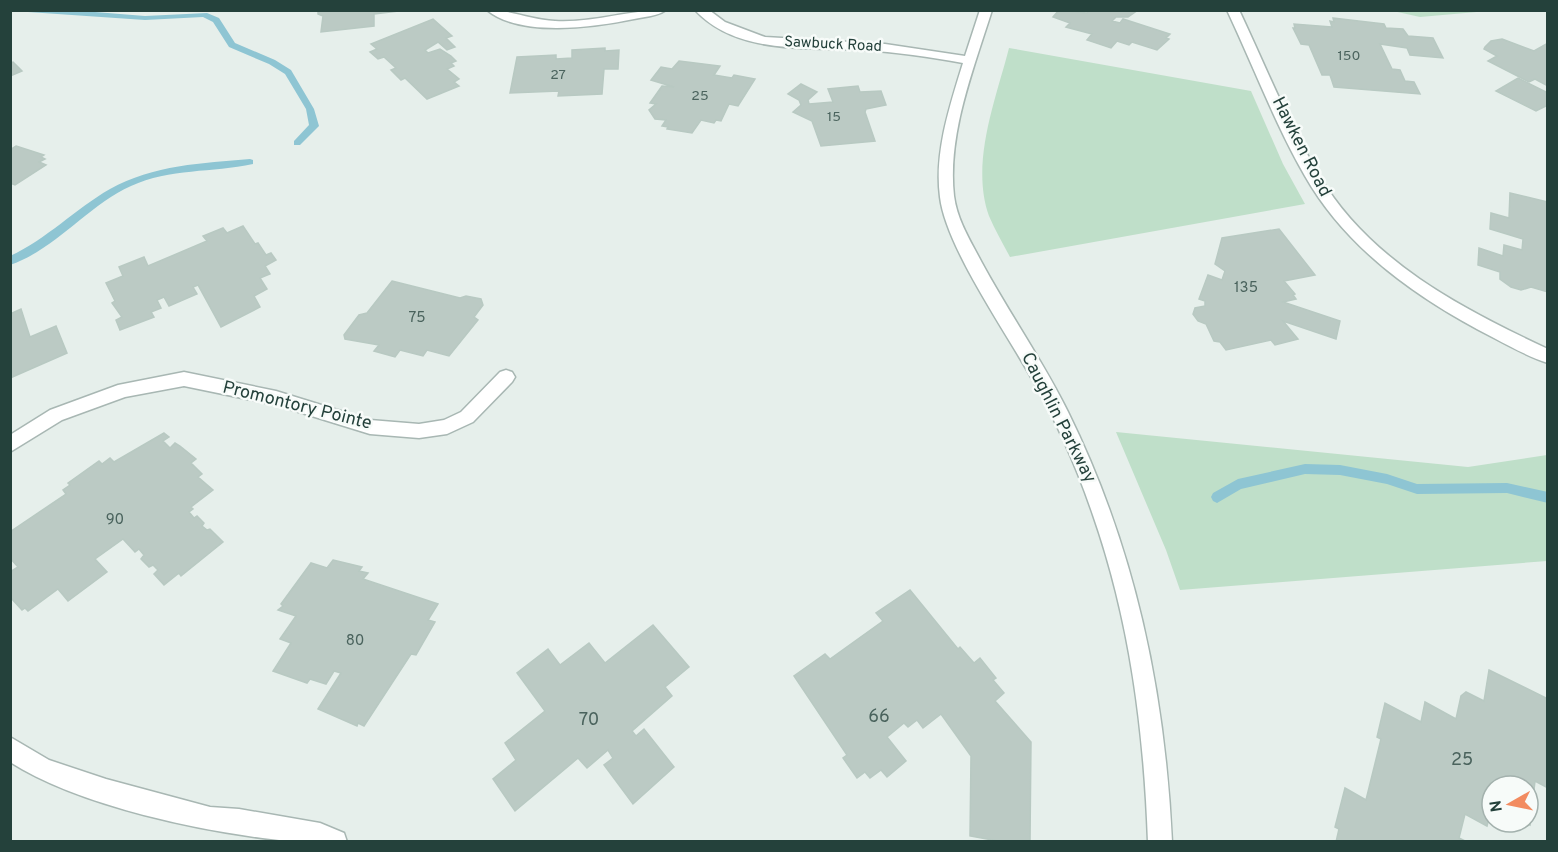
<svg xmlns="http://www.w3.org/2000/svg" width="1558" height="852" viewBox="0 0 1558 852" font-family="Overpass,sans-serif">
<rect width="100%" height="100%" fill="#e6efeb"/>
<g fill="#bfdfc9">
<path d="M1393,11H1488L1420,17Z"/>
<path d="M1009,48L1251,91L1283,164L1305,204L1010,257C1003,244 995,230 989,216C970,163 996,99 1009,48Z"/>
<path d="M1116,432L1468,467L1547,455V561L1180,590L1166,550Z"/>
</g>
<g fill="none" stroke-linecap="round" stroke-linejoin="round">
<g fill="#8ec5d3" fill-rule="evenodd">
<path d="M24,10H70L145,16L207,13L219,18L235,43L275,60L291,70L314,109L319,126L300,145H294V141L309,125L306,109L285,74L269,64L229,47L213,22L203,17L145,20L28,12Z"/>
<path d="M250,159L253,160V164C212,173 170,168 131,186C87,206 56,249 10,265V256C47,239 75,209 110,189C153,165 203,163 250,159Z"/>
<path d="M1305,464L1340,465L1387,474L1417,484L1507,483L1548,492V503L1507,493L1417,494L1387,484L1340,475L1305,474L1241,489L1217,503L1213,501L1211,497L1213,493L1238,479Z"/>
</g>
</g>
<g fill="#bbcac4" stroke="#b8c9c2" stroke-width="1.5">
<path d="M318,10H407L374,14V26L321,32L323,16L318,14Z"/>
<path d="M1059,10L1087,13L1089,10H1138L1128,17H1116L1112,21L1120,23L1123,19L1170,34L1166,38L1169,39L1157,50L1132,42L1129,45L1117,41L1111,48L1087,40L1092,34L1066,27L1070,23L1053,17Z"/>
<path d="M1333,18L1384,24L1386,28L1403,29L1408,36L1433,38L1443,58L1410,55L1407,48L1380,44L1392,69L1400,70L1405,81L1414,82L1420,94L1334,87L1330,75H1322L1309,45L1301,44L1293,28H1295L1294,24L1332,27L1330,21L1334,22Z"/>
<path d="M433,19L452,36L446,38L455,47L447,50L438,42L425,50L428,53L440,49L451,56L456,61L451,63L454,66L447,69L459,79L454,82L459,86L427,99L405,78L401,80L391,70L396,68L384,57L378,59L370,52L377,49L371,44Z"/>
<path d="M1502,39L1534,51L1548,43V86L1535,79L1529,82L1488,61L1497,56L1484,49L1485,47L1491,41Z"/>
<path d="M605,48V51L619,50L618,69H604L602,94L558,96L559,91L510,93L517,57L556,55V59L572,58V50Z"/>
<path d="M679,61L720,66L714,75L732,78L734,75L755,79L738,106L729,104L721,121L716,120L714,123L701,120L692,133L667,129L668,127L662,126L666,120L655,119L649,110L656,104L650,103L662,86L674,87L651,80L661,67L672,69Z"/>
<path d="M13,62L22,71L10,76V63Z"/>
<path d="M1518,78L1548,93V105L1536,111L1496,91Z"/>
<path d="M801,84L817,92L808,100L809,104L833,102L828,89L858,86L860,92L881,91L886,105L866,109L865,112L875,141L821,146L812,121L793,112L801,105L799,100L788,94Z"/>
<path d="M16,146L44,155L41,157L45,159L39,162L46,165L15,185L10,183V150Z"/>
<path d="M1510,193L1548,202V292L1531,287L1521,290L1511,287L1500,279V272L1478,265L1479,248L1503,256L1504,245L1522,250L1523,239L1490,229L1491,213L1509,218Z"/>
<path d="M243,226L255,244L258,243L266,255L271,253L276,260L265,266L270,274L260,278L267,289L254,296L260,307L221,327L198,285L193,287L197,294L169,306L164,297L157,300L161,308L151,312L154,317L120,330L116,320L122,317L112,303L115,301L106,283L123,276L119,267L144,257L148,266L207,241L203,236L223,228L227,233Z"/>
<path d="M1279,229L1315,275L1284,281L1295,294L1293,295L1296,299L1283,302L1340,321L1336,339L1283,321L1298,339L1275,345L1271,340L1226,350L1220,342L1214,341L1206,324L1198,321L1193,314L1195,308L1205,306V301L1199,299L1208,275L1222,280L1225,271L1215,264L1222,238Z"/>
<path d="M392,281L460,298L466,296L481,299L483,305L474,317L478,320L449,356L427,350L423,356L400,350L395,357L374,351L379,345L345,339L344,335L359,315L367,313Z"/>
<path d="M21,309L30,337L56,326L67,353L10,378V314Z"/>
<path d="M164,433L169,437L163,441L170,448L175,443L180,446L196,459L191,463L202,474L198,477L213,490L191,507L193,509L189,512L194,518L197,516L204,523L202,526L207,530L210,529L223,542L181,576L179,573L164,585L154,574L158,570L153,565L149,567L141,559L144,555L139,549L135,552L123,539L95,559L107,572L68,601L58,589L28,611L25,608L22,610L10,597V572L18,567L10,558V532L66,494L63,490L70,485L68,483L99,461L102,464L110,458L114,462Z"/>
<path d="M333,560L362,567L359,571L368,573L363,579L438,604L428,620L435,622L416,655L411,654L364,726L358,723L357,726L318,709L341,673L334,671L326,684L310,679L307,683L273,671L291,643L280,639L296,616L278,610L283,606L281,604L311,563L327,568Z"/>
<path d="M910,590L958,649L960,647L974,663L980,658L996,678L993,680L1004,693L995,701L1031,742L1030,842H1003L970,836L971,756L941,714L923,728L917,720L908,727L904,723L887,737L906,761L887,777L881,770L870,778L865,772L857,778L843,758L847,755L794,676L825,654L830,659L883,621L876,613Z"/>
<path d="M653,625L689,667L665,687L672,696L632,731L636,736L644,729L674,767L633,804L604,765L613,758L608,750L587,768L578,758L515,811L493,779L516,760L505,743L545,711L517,673L548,649L560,665L589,643L605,663Z"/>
<path d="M1489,670L1548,699V788L1535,781L1530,825L1524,822H1528V786H1492V805L1487,826L1465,814L1459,838L1467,842H1336L1339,829L1335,827L1345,788L1366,800L1381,739L1377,737L1385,703L1421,722L1425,702L1456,719L1461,696L1466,692L1484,701Z"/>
</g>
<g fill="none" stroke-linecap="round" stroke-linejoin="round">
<g stroke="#a8b7b3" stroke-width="3">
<g id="minor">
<path d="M487,10C511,10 532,20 555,21C593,23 628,10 666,10C658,16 644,17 634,19C595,27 521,38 487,10Z"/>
<path d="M695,10H709L725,22L765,37L885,44L965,56L980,10H992C974,68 947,134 954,196C957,220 971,242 982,263C1009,313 1043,361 1068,412C1135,548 1165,691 1172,842H1148C1144,730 1130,621 1093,515C1077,468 1057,422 1032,379C1006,332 946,247 940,197C934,153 950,105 963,63C930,57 896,52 862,50C807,47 737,55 695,10Z"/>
<path d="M1227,10H1239C1265,65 1288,123 1319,175C1368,260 1462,309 1548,349V363C1529,357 1511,347 1494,338C1420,300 1347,250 1305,176C1275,124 1253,65 1227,10Z"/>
<path d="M506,370L512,372L515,377L512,382L473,422L447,434L419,438L370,434L276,405L184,386L125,397L62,420L10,452V435L50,410L118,385L184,372L276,391L370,420L419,424L444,420L461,412L500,372Z"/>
<path d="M10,737L49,760L106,779L210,807L239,809L320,823L344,833L347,842C327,842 306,843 287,841C204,832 81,807 10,762Z"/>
</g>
</g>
<use href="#minor" fill="#fff" fill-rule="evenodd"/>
</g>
<g text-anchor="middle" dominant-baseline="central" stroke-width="5" stroke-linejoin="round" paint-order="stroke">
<g font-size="14" fill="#4a635d">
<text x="1349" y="56">150</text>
<text x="558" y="75">27</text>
<text x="700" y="96">25</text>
<text x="834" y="117">15</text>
</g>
<g font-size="15" fill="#24413b" stroke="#f7fbf9">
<text transform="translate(833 45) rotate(3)">Sawbuck Road</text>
</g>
<g font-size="15" fill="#4a635d">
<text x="1246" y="288">135</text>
<text x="417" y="318">75</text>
<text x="115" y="520">90</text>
<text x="355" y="641">80</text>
</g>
<g font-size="18" fill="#24413b" stroke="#f7fbf9">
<text transform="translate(1301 147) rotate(63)">Hawken Road</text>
<text transform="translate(297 406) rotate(14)">Promontory Pointe</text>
<text transform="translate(1058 418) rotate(63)">Caughlin Parkway</text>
</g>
<g font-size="18" fill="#4a635d">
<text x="879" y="717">66</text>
<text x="589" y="720">70</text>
<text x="1462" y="760">25</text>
</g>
</g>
<rect width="1558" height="852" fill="none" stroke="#24413b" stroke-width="24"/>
<g transform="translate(1510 804) rotate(261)"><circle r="28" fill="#f7fbf9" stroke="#a3b1ad" stroke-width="1.5"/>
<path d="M0-4.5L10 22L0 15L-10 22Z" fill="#f28b60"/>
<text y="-9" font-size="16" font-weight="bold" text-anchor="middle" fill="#24413b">N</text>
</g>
</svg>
